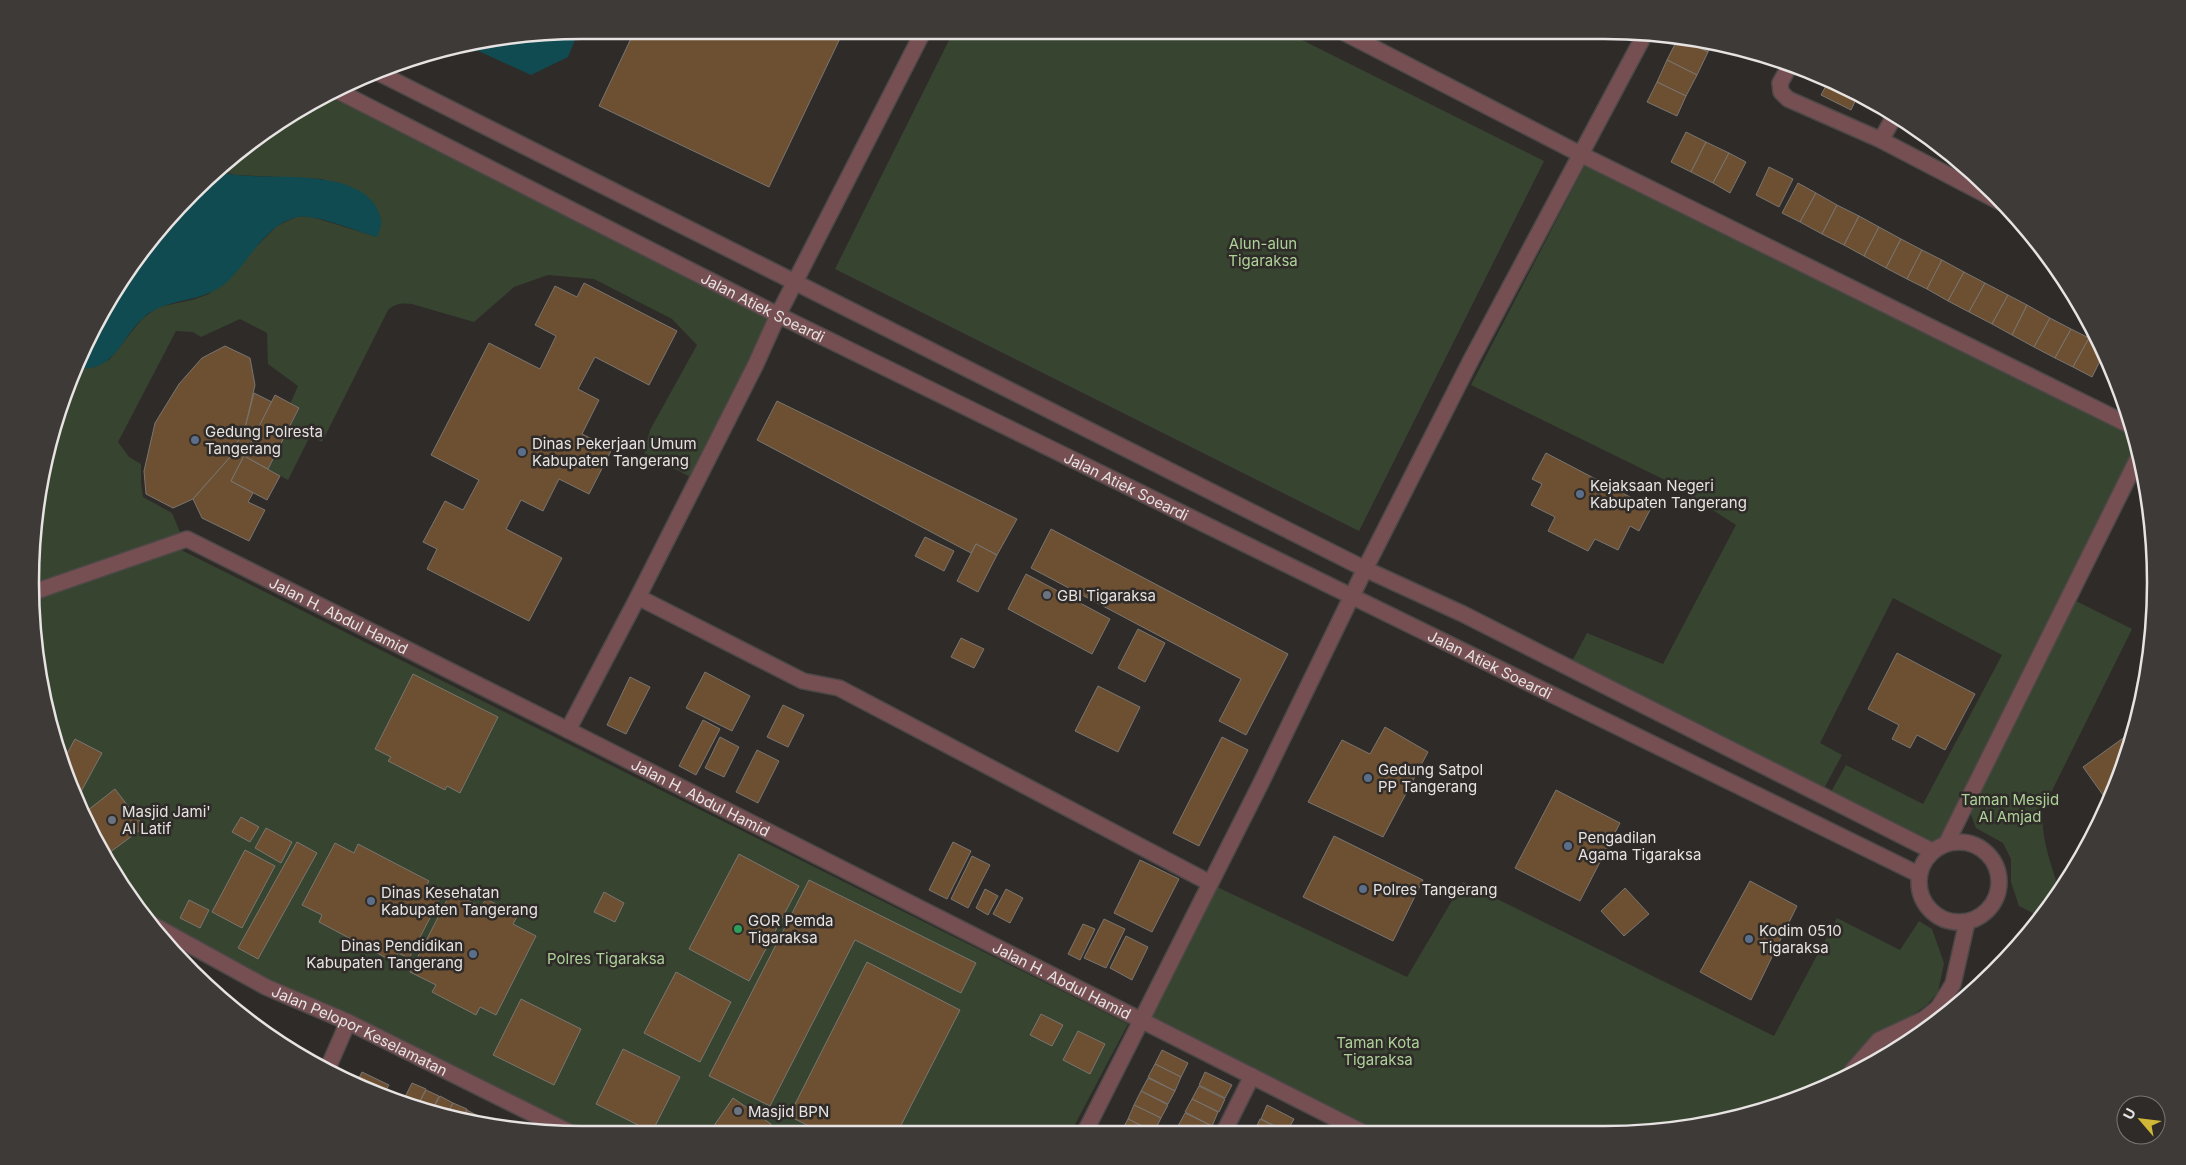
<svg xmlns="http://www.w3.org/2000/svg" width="2186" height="1165" viewBox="0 0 2186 1165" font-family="Inter,sans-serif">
<rect width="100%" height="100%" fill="#2f2b29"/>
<g fill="#374430">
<path d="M954,30L1284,31L1544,161L1359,531L835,269Z"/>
<path d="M336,90L778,315L696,480L644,453L650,430L697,345L672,319L594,279L548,275L514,287L474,322L412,304C403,303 396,303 388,310L322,442L310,436L288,480L268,469L299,409L290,404L298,386L268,364L267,333L240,319L201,337L193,332L176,331L118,442L129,457L141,464V483L143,497L172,513L183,539L31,591V546L49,440L74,368L77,369L109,360L142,319L158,307L192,300L209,294L277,226L296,217L309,216L377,237L323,179L235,175L218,170C254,137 292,110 336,90Z"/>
<path d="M1586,163L2134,430L2139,451L1946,839L1930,847L1828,797L1846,765L1923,804L2002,655L1893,598L1820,743L1842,755L1821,794L1570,665L1587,633L1663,664L1736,525L1669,482L1471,385Z"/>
<path d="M181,550L1128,1024L1071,1132L568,1134L150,925L123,889L72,794L49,725L31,619V598Z"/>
<path d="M2076,601L2132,629L2043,809C2040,836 2051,864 2059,890L2040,917L2019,906L2011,882V859L2003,843L1976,828L1970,812Z"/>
<path d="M1463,882L1774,1036L1837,918L1900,950L1919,921L1932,929L1944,963L1938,992L1927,1005L1906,1019L1874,1033L1842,1076L1781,1106L1675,1130L1361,1131L1146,1021L1215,886L1407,977Z"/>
</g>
<g fill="#0f4b50">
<path d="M579,30L568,57L531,75L463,44L475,41Z"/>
<path d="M218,171C224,172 230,175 237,175C276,180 369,166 381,219C382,224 379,232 377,237C359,232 313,213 297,217C265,225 250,260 228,281C202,305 167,296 143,318C124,335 116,365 89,368C83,369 79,370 74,368L123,276L167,218Z"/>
</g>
<g fill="#6d5032" stroke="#797571">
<path d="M635,30H844L769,187L599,106Z"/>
<path d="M1678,38L1712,43L1708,52Z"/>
<path d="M1678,38L1708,52L1697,75L1667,60Z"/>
<path d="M1748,49L1771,59L1768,64L1746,53Z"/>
<path d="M1667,60L1697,75L1686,96L1657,82Z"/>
<path d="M1657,82L1686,96L1677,116L1647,102Z"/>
<path d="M1828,82L1858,95L1851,110L1821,95Z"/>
<path d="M1686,132L1706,142L1691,172L1671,162Z"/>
<path d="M1706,142L1729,153L1713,183L1691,172Z"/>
<path d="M1729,153L1746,162L1730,193L1713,183Z"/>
<path d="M1769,167L1793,179L1779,207L1756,195Z"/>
<path d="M1798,183L1816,193L1800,222L1782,213Z"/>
<path d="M1816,193L1837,205L1822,234L1800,222Z"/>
<path d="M1837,205L1859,216L1844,245L1822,234Z"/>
<path d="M1859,216L1879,227L1864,256L1844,245Z"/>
<path d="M1879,227L1901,239L1886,268L1864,256Z"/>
<path d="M1901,239L1922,250L1907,279L1886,268Z"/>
<path d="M1922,250L1942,260L1927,289L1907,279Z"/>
<path d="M1942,260L1964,272L1948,301L1927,289Z"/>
<path d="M1964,272L1985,283L1969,312L1948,301Z"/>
<path d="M584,283L677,331L649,385L595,357L578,389L599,400L582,434L612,449L589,494L559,479L543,511L521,500L506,529L562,558L529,621L427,569L437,549L423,542L445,501L463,510L479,480L431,455L489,343L540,369L556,336L535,325L555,286L577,297Z"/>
<path d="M1985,283L2008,295L1992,324L1969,312Z"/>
<path d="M2008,295L2027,305L2012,335L1992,324Z"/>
<path d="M2027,305L2050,318L2034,347L2012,335Z"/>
<path d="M2050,318L2071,329L2055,358L2034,347Z"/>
<path d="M2071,329L2089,338L2073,367L2055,358Z"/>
<path d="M2089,338L2102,345L2104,353L2092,377L2073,367Z"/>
<path d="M225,346L250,358L255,385L246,424L231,456L193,499L173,508L146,494L144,471L155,423L179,384L202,358Z"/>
<path d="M254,393L272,402L231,481L253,493L248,502L265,510L249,541L202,518L193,499L231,456L246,424Z"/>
<path d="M275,395L299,408L268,469L244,456Z"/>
<path d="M777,401L1017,519L997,555L976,544L971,553L757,440Z"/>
<path d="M1546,453L1651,508L1639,531L1630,526L1618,550L1595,539L1588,551L1548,531L1555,517L1531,505L1542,484L1532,479Z"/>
<path d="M244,456L280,476L267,500L231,481Z"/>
<path d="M1051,529L1288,654L1246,735L1219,721L1241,679L1031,568Z"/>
<path d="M925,537L954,551L944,571L915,556Z"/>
<path d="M976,544L997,555L978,592L957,581Z"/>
<path d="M1026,574L1110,619L1092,654L1008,609Z"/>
<path d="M1138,629L1165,643L1145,682L1118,668Z"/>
<path d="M961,638L984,649L974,668L951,657Z"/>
<path d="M1897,653L1975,694L1945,750L1917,735L1910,748L1892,739L1899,725L1868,709Z"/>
<path d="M705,672L750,696L732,731L686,708Z"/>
<path d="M413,674L498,717L460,793L447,786L445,790L388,761L391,757L375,749Z"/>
<path d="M630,677L650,687L626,734L607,725Z"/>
<path d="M1098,686L1140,707L1118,752L1075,731Z"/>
<path d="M783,705L804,715L788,747L767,737Z"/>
<path d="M703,720L720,729L696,775L679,766Z"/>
<path d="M1385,727L1428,752L1383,837L1308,802L1342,740L1370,754Z"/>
<path d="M2133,731L2127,760L2108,802L2083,767Z"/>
<path d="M720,737L739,747L724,777L705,768Z"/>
<path d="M1222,737L1248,750L1199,846L1173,833Z"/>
<path d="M75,739L102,753L76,801L62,763Z"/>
<path d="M757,750L779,761L758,803L736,792Z"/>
<path d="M115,789L144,827L105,856L83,814Z"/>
<path d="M1556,790L1620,823L1580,901L1515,868Z"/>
<path d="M241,817L259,827L250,842L232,832Z"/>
<path d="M266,828L292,842L281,863L255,848Z"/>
<path d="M1334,836L1423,880L1393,941L1303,897Z"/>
<path d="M297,842L317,853L258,959L238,948Z"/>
<path d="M953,842L971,851L947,899L929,890Z"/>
<path d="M335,843L354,853L358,844L429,881L425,888L441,897L409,958L398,953L394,962L319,922L322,915L302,905Z"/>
<path d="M245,850L275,866L242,928L212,912Z"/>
<path d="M739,854L799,886L749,981L689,949Z"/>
<path d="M972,856L990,865L968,908L951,899Z"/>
<path d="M1140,860L1179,879L1152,932L1114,913Z"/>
<path d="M809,880L976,963L961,993L855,940L770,1106L709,1076Z"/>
<path d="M1750,881L1797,906L1751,1000L1700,972Z"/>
<path d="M1625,888L1649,914L1624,936L1601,911Z"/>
<path d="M985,889L998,896L988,915L976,908Z"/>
<path d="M1006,889L1023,898L1010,923L993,914Z"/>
<path d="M451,892L481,907L486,899L518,915L513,924L536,936L496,1015L480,1007L476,1015L432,992L436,985L410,972Z"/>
<path d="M604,892L624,903L615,922L594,912Z"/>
<path d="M189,900L209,910L200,928L180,918Z"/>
<path d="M1104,919L1125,929L1106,968L1084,958Z"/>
<path d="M1083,924L1095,929L1080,960L1068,954Z"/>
<path d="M1126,936L1148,947L1132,980L1110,968Z"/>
<path d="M867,962L960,1010L897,1133H823L789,1116Z"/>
<path d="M676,972L731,1002L700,1062L644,1033Z"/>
<path d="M521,999L581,1029L554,1085L493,1055Z"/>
<path d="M1041,1014L1063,1025L1052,1046L1030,1035Z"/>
<path d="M1078,1031L1105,1044L1090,1074L1063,1060Z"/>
<path d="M623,1049L680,1077L652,1132L596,1104Z"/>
<path d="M1162,1050L1188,1063L1181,1077L1155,1064Z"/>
<path d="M1155,1064L1181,1077L1175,1091L1148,1077Z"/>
<path d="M362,1072L389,1085L384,1093L357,1082Z"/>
<path d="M1205,1072L1232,1085L1225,1098L1199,1085Z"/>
<path d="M1148,1078L1175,1091L1168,1104L1141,1091Z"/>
<path d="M412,1083L426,1089L417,1107L403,1101Z"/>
<path d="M1199,1086L1225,1099L1219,1112L1192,1099Z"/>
<path d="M426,1090L439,1096L431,1113L417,1107Z"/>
<path d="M1141,1091L1168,1105L1161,1118L1134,1105Z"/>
<path d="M440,1096L453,1103L446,1117L431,1113Z"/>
<path d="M733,1098L771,1124L765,1133H709Z"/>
<path d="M1192,1099L1218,1112L1212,1126L1185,1112Z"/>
<path d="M453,1103L467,1109L461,1120L446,1117Z"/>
<path d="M1134,1105L1161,1118L1154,1132L1128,1119Z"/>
<path d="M1267,1105L1294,1119L1287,1132L1261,1119Z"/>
<path d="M467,1110L480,1117L478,1122L462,1120Z"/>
<path d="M1185,1113L1212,1126L1209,1132H1190L1178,1126Z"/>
<path d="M1128,1119L1154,1132H1121Z"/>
<path d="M1260,1119L1285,1132H1254Z"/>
</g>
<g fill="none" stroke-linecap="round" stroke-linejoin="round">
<g stroke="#4c4847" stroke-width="18">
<g id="minor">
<path d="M1341,31L1580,154L2133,427"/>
<path d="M1789,67L1780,83L1781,92L1788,99L1881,140L2000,202"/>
<path d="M377,72L1365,569L1463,614L1932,851"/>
<path id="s1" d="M336,90L778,315L1918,874"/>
<path d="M1881,140L1895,115"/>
<path id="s2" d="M31,593L187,539L568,730L1360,1131"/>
<path d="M638,597L803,681L839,688L1210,883"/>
<path d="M568,730L638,597L755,366L778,315L924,30"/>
<circle cx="1959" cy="882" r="40"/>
<path d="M1947,842L2140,454"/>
<path id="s3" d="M148,922L266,987L348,1022L573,1134"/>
<path d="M327,1070L348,1022"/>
<path d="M1852,1071L1879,1040L1924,1019L1938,1008L1953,984L1967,922"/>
<path d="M1085,1132L1261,783L1365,569L1471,360L1646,32"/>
<path d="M1224,1132L1252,1076"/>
</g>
</g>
<use href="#minor" stroke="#764f53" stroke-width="15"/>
</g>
<g fill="#5c6f8a" stroke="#2f2b29" stroke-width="2">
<circle cx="195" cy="440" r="5"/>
<circle cx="522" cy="452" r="5"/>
<circle cx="1580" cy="494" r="5"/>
<circle cx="1368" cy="778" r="5"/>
<circle cx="1568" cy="846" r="5"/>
<circle cx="1363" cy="889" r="5"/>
<circle cx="371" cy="901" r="5"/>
<circle cx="1749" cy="939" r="5"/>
<circle cx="473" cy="954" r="5"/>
</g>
<g fill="#6b7280" stroke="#2f2b29" stroke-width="2">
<circle cx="1047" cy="595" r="5"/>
<circle cx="112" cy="820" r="5"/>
<circle cx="738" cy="1111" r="5"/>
</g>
<circle fill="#2e9e5b" stroke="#2f2b29" stroke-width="2" cx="738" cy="929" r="5"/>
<g text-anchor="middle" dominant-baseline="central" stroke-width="5" stroke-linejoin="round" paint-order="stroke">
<g font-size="15" fill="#add298" stroke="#2f2b29">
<text x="1263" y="243">Alun-alun<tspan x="1263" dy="17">Tigaraksa</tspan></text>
<text x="2010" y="799">Taman Mesjid<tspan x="2010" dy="17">Al Amjad</tspan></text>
<text x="606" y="958">Polres Tigaraksa</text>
<text x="1378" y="1042">Taman Kota<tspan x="1378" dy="17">Tigaraksa</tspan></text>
</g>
<g font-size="15" fill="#e6e3e2" stroke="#2f2b29">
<text stroke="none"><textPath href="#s1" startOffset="479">Jalan Atiek Soeardi</textPath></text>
<text stroke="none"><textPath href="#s1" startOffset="884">Jalan Atiek Soeardi</textPath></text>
<text stroke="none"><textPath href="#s2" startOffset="335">Jalan H. Abdul Hamid</textPath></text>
<text stroke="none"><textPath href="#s1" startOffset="1289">Jalan Atiek Soeardi</textPath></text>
<text stroke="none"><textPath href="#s2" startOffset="740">Jalan H. Abdul Hamid</textPath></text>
<text stroke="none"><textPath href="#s2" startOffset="1145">Jalan H. Abdul Hamid</textPath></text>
<text stroke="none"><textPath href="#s3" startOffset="238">Jalan Pelopor Keselamatan</textPath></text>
</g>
<g font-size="15" fill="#e6e3e2" stroke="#2f2b29" text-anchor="start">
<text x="205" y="431">Gedung Polresta<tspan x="205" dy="17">Tangerang</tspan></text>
<text x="532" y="443">Dinas Pekerjaan Umum<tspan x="532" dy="17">Kabupaten Tangerang</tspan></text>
<text x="1590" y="485">Kejaksaan Negeri<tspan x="1590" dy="17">Kabupaten Tangerang</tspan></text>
<text x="1057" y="595">GBI Tigaraksa</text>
<text x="1378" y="769">Gedung Satpol<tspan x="1378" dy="17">PP Tangerang</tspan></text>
<text x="122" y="811">Masjid Jami'<tspan x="122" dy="17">Al Latif</tspan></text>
<text x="1578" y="837">Pengadilan<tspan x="1578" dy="17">Agama Tigaraksa</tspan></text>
<text x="1373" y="889">Polres Tangerang</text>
<text x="381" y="892">Dinas Kesehatan<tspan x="381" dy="17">Kabupaten Tangerang</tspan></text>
<text x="748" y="920">GOR Pemda<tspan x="748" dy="17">Tigaraksa</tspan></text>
<text x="1759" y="930">Kodim 0510<tspan x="1759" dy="17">Tigaraksa</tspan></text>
<text x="463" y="945" text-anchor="end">Dinas Pendidikan<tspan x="463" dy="17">Kabupaten Tangerang</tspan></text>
<text x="748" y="1111">Masjid BPN</text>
</g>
</g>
<path d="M0 0H2186V1165H0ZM582 39H1604A543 543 0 0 1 2147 582V583A543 543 0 0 1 1604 1126H582A543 543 0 0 1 39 583V582A543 543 0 0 1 582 39Z" fill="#3e3a38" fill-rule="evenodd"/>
<path fill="none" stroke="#e6e3e2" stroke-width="2.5" d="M582 39H1604A543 543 0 0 1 2147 582V583A543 543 0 0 1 1604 1126H582A543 543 0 0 1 39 583V582A543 543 0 0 1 582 39Z"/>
<g transform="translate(2141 1120) rotate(298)"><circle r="24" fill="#2f2b29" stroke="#787573"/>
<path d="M0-4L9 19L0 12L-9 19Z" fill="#d0b836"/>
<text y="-8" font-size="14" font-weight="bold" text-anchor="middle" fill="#e6e3e2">U</text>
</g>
</svg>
